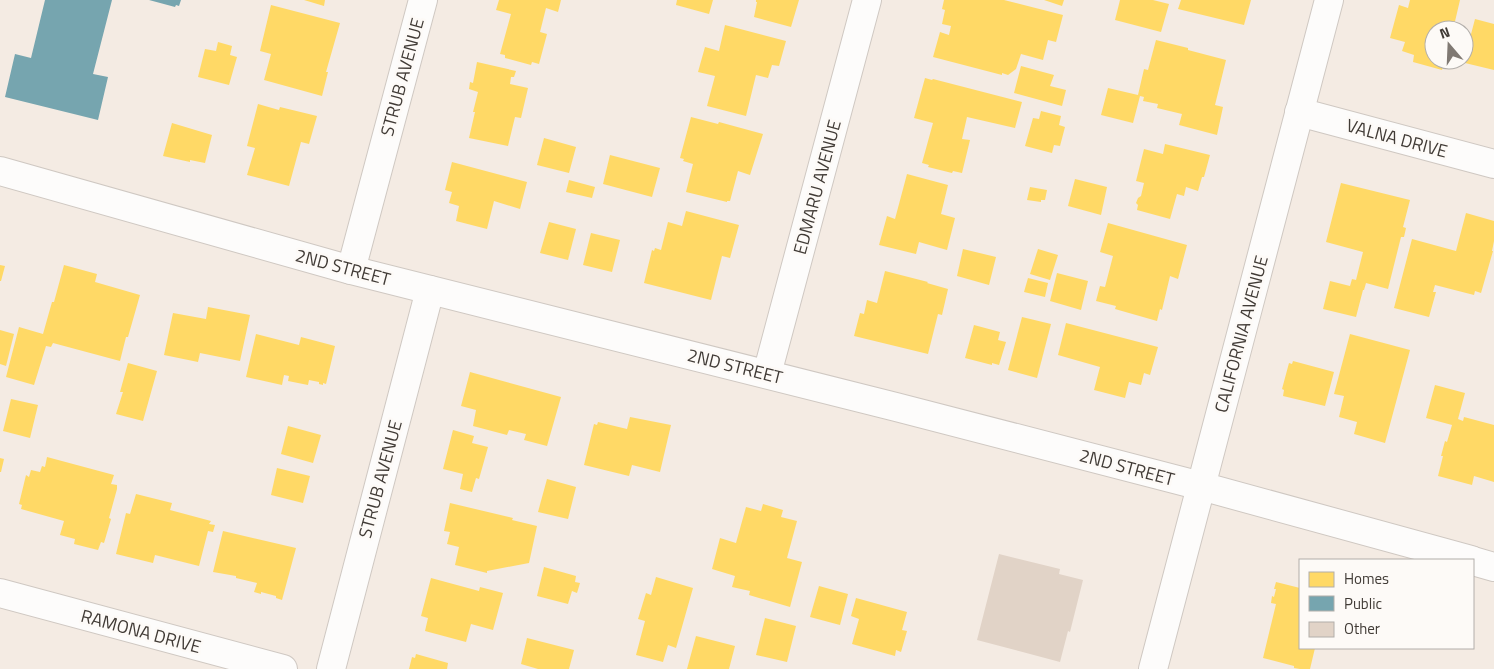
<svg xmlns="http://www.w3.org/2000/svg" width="1494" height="669" viewBox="0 0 1494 669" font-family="'Titillium Web',sans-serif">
<rect width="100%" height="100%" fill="#f4ebe3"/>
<g fill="#ffd966">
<path d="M304,0H325L324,6Z"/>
<path d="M499,0H561L558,12L546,8L540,32L547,34L539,64L532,62L531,65L505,58V55L500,54L511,14L496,10Z"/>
<path d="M677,0H713L709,14L676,5Z"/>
<path d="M756,0H799L791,27L754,17L757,2H756Z"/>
<path d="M944,0H1004L1063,15L1056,42L1048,40L1043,60L1021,54L1016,69L1008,75L1002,73V75L933,57L940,32L949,35L951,26L942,24L945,10L942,9Z"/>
<path d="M1044,0H1064L1062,6Z"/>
<path d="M1120,0H1153L1169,4L1161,32L1115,20Z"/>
<path d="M1181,0H1251L1244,25L1178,9Z"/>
<path d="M1410,0H1460L1453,30H1434V60H1445L1442,70L1413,62L1414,55L1402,51L1405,42L1390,38L1399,5L1408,8Z"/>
<path d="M271,5L340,23L326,72H328L322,96L264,80L271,54L260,51Z"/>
<path d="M1475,19L1494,24V70L1465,63L1466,61H1464Z"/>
<path d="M725,25L786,41L779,66L772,65L768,78L756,75L746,116L707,106L715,76L698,72L705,47L719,51Z"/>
<path d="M1156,40L1188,48V50L1226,60L1215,105L1223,107L1217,135L1179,125L1182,114L1157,108L1158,104L1143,101L1144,97L1140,96L1133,123L1101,115L1108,88L1138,95L1144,69L1148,70Z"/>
<path d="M218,42L232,46L230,55L237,57L229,85L198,77L205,49L216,51Z"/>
<path d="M477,62L516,71L514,77H511L510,84L528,88L521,118L515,117L508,146L469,138L475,112H473L478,92L469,89L470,82L473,83Z"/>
<path d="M1021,66L1054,75L1050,86L1066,90L1062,106L1014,93Z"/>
<path d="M925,78L932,80L933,79L1022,102L1015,128L967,117L962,139L970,140L962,173L953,171L952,173L928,167L929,165L922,163L933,123L914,118Z"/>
<path d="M258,104L279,110L280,107L317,116L309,144L301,142L289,186L247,175L255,148L247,146Z"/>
<path d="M1041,111L1061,116L1059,125L1065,127L1060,146L1054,145L1052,153L1025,146L1033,118L1039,119Z"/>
<path d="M691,117L718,124L719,122L763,134L750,175L738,171L730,201H727V202L686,192L693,164L683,161L684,159L680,158Z"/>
<path d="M172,123L212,135L205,163L190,160V162L163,156Z"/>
<path d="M544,138L576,147L569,173L537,165Z"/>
<path d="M1165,144L1210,155L1204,177H1202L1198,191L1186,187L1184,196L1177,194L1170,219L1137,210L1138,205L1136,203L1138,198L1141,196L1144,183L1136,181L1144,149L1163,154Z"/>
<path d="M610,155L660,168L652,197L603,184Z"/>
<path d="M452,162L527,182L520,209L494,201L487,229L456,221L459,206L449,203L452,192L445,190Z"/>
<path d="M907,174L948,185L941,214L955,218L947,250L919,242L916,254L879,245L887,216L895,219Z"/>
<path d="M1075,179L1107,187L1101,215L1068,206Z"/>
<path d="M569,180L595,187L592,198L566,192Z"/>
<path d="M1341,183L1410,200L1403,227L1406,228L1404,237H1401L1388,289L1366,283L1364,290H1363L1356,317L1323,309L1330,281L1350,286L1352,279L1356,280L1363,252L1326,242Z"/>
<path d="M1030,187L1047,190L1045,200H1041V202L1027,200Z"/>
<path d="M686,211L739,225L730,258L722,256L711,300L644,283L652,250L654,251L655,248L661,250L668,222L682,226Z"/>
<path d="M1466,213L1494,221V241L1492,251H1493L1481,293L1475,291L1474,295L1435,285L1433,292H1436L1429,317L1394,308L1412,239L1456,251Z"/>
<path d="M549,222L576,229L568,260L540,253Z"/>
<path d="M1108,223L1187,245L1178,279L1170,276L1162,310L1160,309L1157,321L1115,309L1116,306L1096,301L1100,286L1105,287L1113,256L1100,252Z"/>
<path d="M591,233L620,240L612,272L583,265Z"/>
<path d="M963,249L996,257L989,285L957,276Z"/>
<path d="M1038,249L1058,255L1050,280L1030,274Z"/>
<path d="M0,265L5,266L1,281H0Z"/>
<path d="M64,265L97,274L95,282L140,295L128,337H126L120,361L53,343L51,347L46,346L34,385L6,377L19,327L43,334L52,302H54Z"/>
<path d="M885,271L928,282L927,283L948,289L942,315L938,314L928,354L854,336L860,313L864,314L867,300L877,303Z"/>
<path d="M1057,273L1088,281L1081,310L1050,301Z"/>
<path d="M1028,278L1048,283L1045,297L1024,292Z"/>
<path d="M208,307L250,315L240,361L200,353L198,362L164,355L173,313L206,319Z"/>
<path d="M1022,317L1051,324L1037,378L1008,370Z"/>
<path d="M1066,323L1158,347L1150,375L1144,373L1141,385L1129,382L1125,398L1094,390L1100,367L1058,355Z"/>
<path d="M974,325L1000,332L998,340L1006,342L999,365L992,363V365L965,358Z"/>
<path d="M0,330L14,334L6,366L0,364Z"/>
<path d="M256,334L299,345L301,337L335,346L326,384L323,383V385L319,384V382L309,380L308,385L288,381L289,376L284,375L282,385L246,377Z"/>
<path d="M1350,334L1410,350L1385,443L1354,434L1357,422L1339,417L1344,396L1334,394Z"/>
<path d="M1293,361L1334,372L1325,406L1283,396L1284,390L1282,389L1289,363L1292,364Z"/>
<path d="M128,363L157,371L143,421L116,414L123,392H120Z"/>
<path d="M470,372L561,397L547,446L524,440L526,434L509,430L507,435L473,426L476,410L461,406Z"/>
<path d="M1435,385L1465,393L1458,419L1463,421L1464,417L1494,425V482L1474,476L1472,485L1438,476L1443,456H1441L1445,441L1447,442L1452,425L1426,418Z"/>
<path d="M11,399L38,405L30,438L3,431Z"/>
<path d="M630,417L671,425L660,472L632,465L629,476L584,465L594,424L597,425L598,422L627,429Z"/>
<path d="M288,426L321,435L313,463L281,454Z"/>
<path d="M453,430L474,436L472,443L488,447L479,479L476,478L472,492L460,489L463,474L443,469Z"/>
<path d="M47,457L114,475L111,484L117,485V489L109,518L111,519L104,543L101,542L98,550L74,544L75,539L60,535L64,521L21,509L22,505L19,504L26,475L29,477L31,470L40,472L42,466L45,467Z"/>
<path d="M0,458L4,459L1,472H0Z"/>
<path d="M277,468L310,476L303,503L271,495Z"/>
<path d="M547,479L576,487L568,519L538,512Z"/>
<path d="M136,494L172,503L170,510L211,521L209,524L215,525L213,532L208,531L199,566L155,555L153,563L116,554L126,513L130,514Z"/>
<path d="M450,503L513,518L512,520L537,526L529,563L487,571V573L455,565L459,547L447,544L450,532L444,531Z"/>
<path d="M763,504L783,510L781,517L797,521L787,558L802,562L790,607L749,595L750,591L732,587L735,576L712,569L720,538L736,543L746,507L761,511Z"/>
<path d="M223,531L296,548L282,600L276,598V596L261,592V594L254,592L257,583L236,578V576L213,572Z"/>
<path d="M544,567L576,576L575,582L580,583L577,593L572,591L568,604L537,596Z"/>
<path d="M656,577L693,588L676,648L668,645L663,662L636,655L645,621L638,619L646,593L651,595Z"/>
<path d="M431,578L479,591L480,587L503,593L493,630L471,624L466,642L425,631L428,618L421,616Z"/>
<path d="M1276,582L1300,588V648H1315L1310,669H1300L1294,668V666L1263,658L1276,604L1271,603L1272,596L1274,597L1276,589H1274Z"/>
<path d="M819,586L848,594L840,625L810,617Z"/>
<path d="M856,598L907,612L902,630L907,631L901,652L896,650L895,656L852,644L859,619L851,616Z"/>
<path d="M765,618L796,626L787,662L756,655Z"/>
<path d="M696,636L735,646L729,669H687Z"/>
<path d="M527,638L574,650L569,669H538L521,664Z"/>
<path d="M416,654L448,663L447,669H409L412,657L415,658Z"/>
</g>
<g fill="#76a5af">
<path d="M45,0H112L93,74L108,77L98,120L5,97L15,54L31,58Z"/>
<path d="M149,0H181L179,6L176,5L175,7Z"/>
</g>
<path fill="#e1d3c7" d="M999,554L1060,569L1059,574L1083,580L1070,632L1068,631L1060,662L977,640Z"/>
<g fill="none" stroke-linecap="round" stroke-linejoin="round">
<g stroke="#cfc8c2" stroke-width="30">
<g id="street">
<path d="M1299,112L1494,164"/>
<path d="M0,171L351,270L896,407L1201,486L1471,560"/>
<path d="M351,270L423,0"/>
<path d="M767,374L867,0"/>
<path d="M1473,561L1494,567"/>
<path d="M0,593L283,669"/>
<path d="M331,669L430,290"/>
<path d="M1153,669L1329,0"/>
</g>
</g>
<use href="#street" stroke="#fdfcfb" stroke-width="28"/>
</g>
<g text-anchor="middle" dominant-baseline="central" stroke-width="5" stroke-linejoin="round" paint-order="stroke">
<g font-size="18" fill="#413b36" stroke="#fdfaf7">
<text transform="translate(402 77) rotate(-75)">STRUB AVENUE</text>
<text transform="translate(1397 138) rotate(15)">VALNA DRIVE</text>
<text transform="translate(817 187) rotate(-75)">EDMARU AVENUE</text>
<text transform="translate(343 267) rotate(15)">2ND STREET</text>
<text transform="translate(1241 334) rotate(-75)">CALIFORNIA AVENUE</text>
<text transform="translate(735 366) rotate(14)">2ND STREET</text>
<text transform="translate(1127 467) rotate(15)">2ND STREET</text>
<text transform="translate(380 479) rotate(-75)">STRUB AVENUE</text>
<text transform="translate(141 631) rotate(15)">RAMONA DRIVE</text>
</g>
</g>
<rect x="1299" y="559" width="175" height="90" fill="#fdfaf7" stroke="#b2aeaa"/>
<rect x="1309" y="572" width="25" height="15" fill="#ffd966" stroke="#b2aeaa"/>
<text x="1344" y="584" font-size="15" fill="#413b36">Homes</text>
<rect x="1309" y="596" width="25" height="15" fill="#76a5af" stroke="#b2aeaa"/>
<text x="1344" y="609" font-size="15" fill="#413b36">Public</text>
<rect x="1309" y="622" width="25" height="15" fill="#e1d3c7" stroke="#b2aeaa"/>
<text x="1344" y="634" font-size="15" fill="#413b36">Other</text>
<g transform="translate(1449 45) rotate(341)"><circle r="24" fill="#fdfaf7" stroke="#b2aeaa"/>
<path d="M0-4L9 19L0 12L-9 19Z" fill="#807973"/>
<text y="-8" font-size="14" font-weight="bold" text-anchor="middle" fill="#413b36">N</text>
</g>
</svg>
